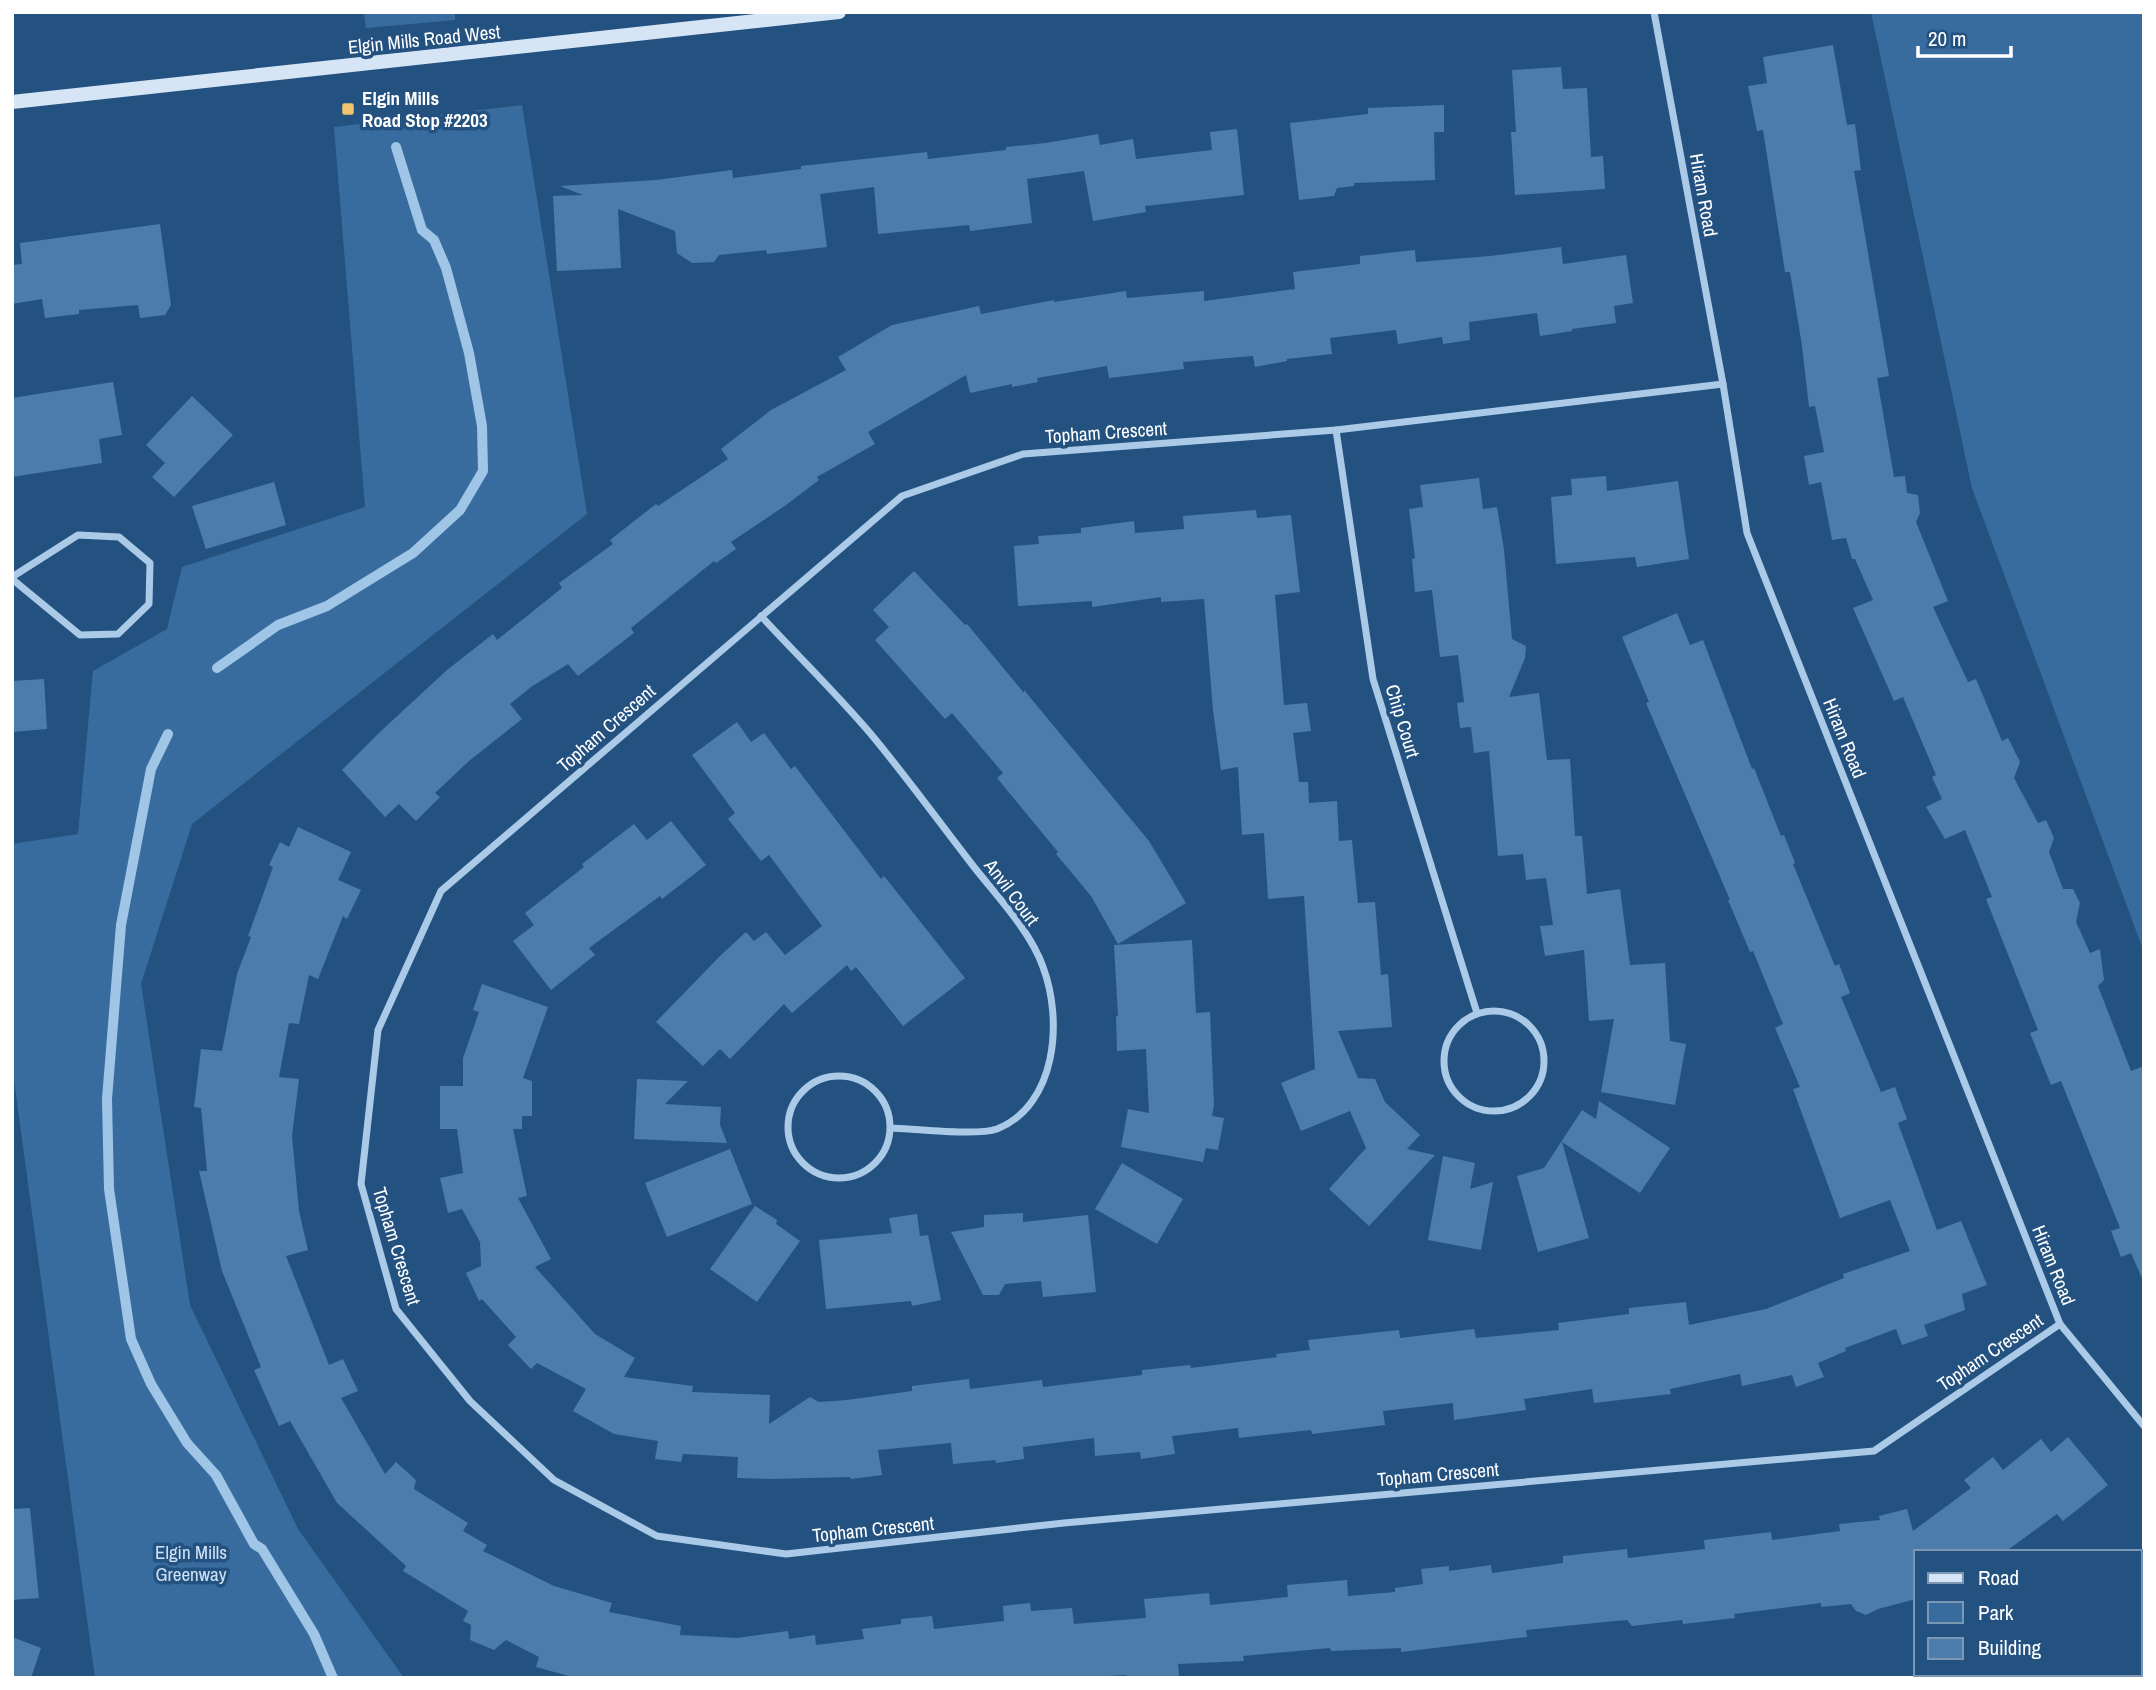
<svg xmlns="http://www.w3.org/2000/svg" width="2156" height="1690" viewBox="0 0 2156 1690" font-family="'Archivo Narrow',sans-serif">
<rect width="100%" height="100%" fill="#245280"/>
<g fill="#396c9e">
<path d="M364,12H455V20L366,28Z"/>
<path d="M1871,12H2144V952L1972,488Z"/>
<path d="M522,105L587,514L192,824L141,984L190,1305L298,1529L404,1678H95L12,1065V844L78,834L93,671L167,629L182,567L365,507L334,127Z"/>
</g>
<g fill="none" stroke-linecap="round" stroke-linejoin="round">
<g stroke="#9fc5e7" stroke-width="10">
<path d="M217,668L278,625L327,606L413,553L460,510L483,471L482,426L469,353L446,268L434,240L422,230L396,147"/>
<path d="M168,734L151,769L121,925L107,1099L109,1189L131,1339L151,1384L187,1443L216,1475L254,1544L262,1549L314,1634L333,1678"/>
</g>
</g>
<g fill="#4c7ca9">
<path d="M1833,45L1847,125L1855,124L1861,170L1854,171L1889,376L1877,378L1894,477L1905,476L1907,493L1918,495L1920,513L1916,522L1948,601L1933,607L1968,682L1976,679L2002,741L2008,738L2020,762L2014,778L2038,823L2046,820L2054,838L2049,852L2063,889H2073L2080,903L2076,922L2090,953L2100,949L2104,980L2098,986L2131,1071L2144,1066V1283L2131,1253L2121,1257L2111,1231L2120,1228L2061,1081L2051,1085L2030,1033L2038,1030L1986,899L1992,897L1965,830L1945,839L1926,807L1942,799L1932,777L1936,775L1903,697L1894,701L1853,608L1873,600L1855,559H1852L1846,538L1832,540L1821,482L1809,485L1804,456L1824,452L1815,406L1809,407L1802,346L1790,272H1785L1763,130L1757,131L1748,86L1767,83L1763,57Z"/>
<path d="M1561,67L1563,89L1587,88L1591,157L1603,156L1605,189L1515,195L1511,132H1516L1512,70Z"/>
<path d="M1444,105V132H1434L1435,180L1354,183V186L1337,188L1334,196L1299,200L1290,123L1368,114V108Z"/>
<path d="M1237,129L1244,195L1145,206L1146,212L1093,221L1084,171L1027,179L1032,223L970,231L969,225L878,234L874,187L820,194L827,247L767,254L766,250L719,255L714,262L692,263L677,253L675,231L618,209L621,268L557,271L553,196L583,195L560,186L656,180L732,170L733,178L801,169V166L927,152L928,159L1006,150V147L1046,143L1098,134L1100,145L1133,139L1136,159L1212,150L1210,132Z"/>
<path d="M160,224L171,305L165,315L140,318L138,305L79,310V314L45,318L42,299L12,304V265L22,264L20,243Z"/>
<path d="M1561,247L1563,264L1626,255L1633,303L1614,306L1616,323L1572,329V331L1540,336L1537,313L1469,322L1470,340L1443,344L1442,337L1398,344L1396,330L1330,338L1332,354L1287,359V361L1255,367L1253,356L1183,362L1184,369L1109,378L1107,366L1037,378L1038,382L1012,387V384L970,393L966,375L868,432L875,444L817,477L819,480L786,505L731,542L736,549L716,563L714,561L631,628L634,633L578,676L568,664L531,687L510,704L522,719L469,761L435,793L440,797L416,821L399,804L385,817L342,770L381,731L447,670L493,634L497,640L562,588L559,583L613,544L610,540L656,504L658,506L728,459L721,449L771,410L846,370L838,357L892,325L979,306L981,314L1054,300V302L1126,291L1127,298L1204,291V301L1295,289L1293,272L1360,264V256L1415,250L1416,262L1490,256Z"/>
<path d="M113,382L122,435L99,439L102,463L12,477V398Z"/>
<path d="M192,396L233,435L174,497L152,477L165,463L146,445Z"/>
<path d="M1606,476L1607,491L1678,481L1689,559L1637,567L1635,557L1556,564L1551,497L1572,495L1571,479Z"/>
<path d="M1479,478L1483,509L1497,507L1504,550L1512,639L1526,646L1525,658L1509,697L1539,693L1547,760L1570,759L1575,836H1582L1587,894L1620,889L1630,965L1665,963L1670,1041L1686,1044L1675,1105L1601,1092L1614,1019L1589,1021L1584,950L1545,956L1540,926L1553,925L1546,878L1526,880L1523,854L1498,856L1489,751L1474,753L1471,727L1460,728L1457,703L1464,702L1458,655L1440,657L1432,590L1415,592L1412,559L1415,558L1409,509L1423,507L1420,485Z"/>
<path d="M274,482L286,525L206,549L192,506Z"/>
<path d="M1256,510L1257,518L1291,515L1300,592L1275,595L1284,705L1307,703L1311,731L1293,733L1299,782H1308L1309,803L1337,801L1339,841L1352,840L1358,903L1375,902L1381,975L1388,974L1392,1027L1338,1031L1358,1078L1375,1079L1385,1102L1420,1135L1407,1149L1435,1155L1369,1226L1329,1189L1366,1148L1350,1111L1301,1131L1281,1083L1315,1069L1304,896L1268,899L1264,833L1242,835L1238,767L1221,770L1213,710L1204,599L1161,602V597L1092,607V601L1018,606L1014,546L1039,544L1038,536L1081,533V528L1134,521L1135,533L1184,529L1183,516Z"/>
<path d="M914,571L965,625L967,624L1024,693V690L1149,841L1186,903L1118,944L1091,896L1056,854L1058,852L997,778L1003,773L952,713L945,719L875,640L889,627L873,610Z"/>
<path d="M1677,613L1690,645L1703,640L1752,769L1754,768L1781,836L1784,835L1795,863L1793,864L1835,966L1839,964L1850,993L1841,997L1881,1092L1895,1087L1907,1119L1898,1123L1937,1230L1961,1221L1987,1285L1962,1294L1965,1310L1924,1325L1928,1336L1902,1345L1896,1329L1845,1348L1846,1351L1818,1363L1824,1377L1796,1387L1792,1375L1742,1386L1740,1374L1670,1389L1671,1394L1594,1403L1592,1389L1524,1399L1526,1410L1454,1420L1453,1403L1383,1411L1385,1425L1312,1434L1311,1430L1239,1438L1238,1428L1172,1436L1175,1454L1141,1459L1140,1452L1095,1456L1094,1438L1023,1447L1024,1459L996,1463L995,1460L953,1464L951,1443L878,1450L882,1475L851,1479L850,1477L771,1479L737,1478L738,1457L683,1454L681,1462L655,1459L658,1441L614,1434L573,1411L586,1389L537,1363L531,1369L508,1345L516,1337L482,1299L479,1301L466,1273L481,1266L480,1242L462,1209L448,1213L440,1178L463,1173L457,1129H440V1086H463V1058L479,1012L473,1010L482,984L548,1007L523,1078L532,1081V1116H522V1129H513L527,1196L518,1198L551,1259L535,1267L595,1334L635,1358L624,1377L693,1386L692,1392L770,1395L769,1424L810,1397L819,1402L847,1400L912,1391V1386L969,1379L970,1389L1042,1380L1043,1387L1142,1375V1370L1190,1365L1191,1368L1277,1357L1276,1354L1310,1350L1308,1340L1399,1330L1400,1338L1474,1329L1476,1338L1559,1330L1558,1323L1629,1314V1308L1686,1302L1689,1325L1766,1309L1844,1278L1843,1274L1910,1251L1890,1200L1840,1218L1793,1089L1800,1087L1775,1028L1783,1024L1753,951L1750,952L1728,900H1730L1646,703L1649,702L1622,637Z"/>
<path d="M44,679L47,729L12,732V681Z"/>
<path d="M737,722L751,742L764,733L791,769L795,766L881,879L884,876L965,978L903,1026L856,967L851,971L847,965L792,1013L784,1004L730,1059L720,1049L703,1066L656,1022L721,955L746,932L754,941L766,932L785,955L822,926L769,855L761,861L728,819L735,813L692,755Z"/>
<path d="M671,821L706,865L662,899L660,896L589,948L595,955L551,990L513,941L534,925L525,913L584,867L582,864L634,824L647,840Z"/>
<path d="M298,827L351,852L338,880L361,890L347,919L343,916L318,979L309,975L299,1024L289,1023L279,1077L299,1079L292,1136L299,1211L308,1250L286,1256L329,1365L343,1359L358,1391L341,1398L385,1474L396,1462L416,1480L414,1489L468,1523L463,1531L487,1545L483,1551L554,1586L612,1603L609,1612L681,1626L680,1635L737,1638L788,1631L789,1639L815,1635L816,1645L864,1639L862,1629L901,1624V1619L932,1616L934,1629L1004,1621L1003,1606L1030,1603L1031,1611L1072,1608L1074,1624L1146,1618L1144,1599L1209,1593L1210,1605L1288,1597L1287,1585L1347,1580L1348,1596L1395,1592V1588L1423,1584L1421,1569L1449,1566V1571L1491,1565L1492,1573L1563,1563V1556L1627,1549L1628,1558L1705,1549L1704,1540L1771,1532L1772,1540L1840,1531L1839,1524L1880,1520L1879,1516L1907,1509L1913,1531L1971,1488L1964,1480L1993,1457L2003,1470L2041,1439L2051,1452L2068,1437L2108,1485L2063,1521L2057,1514L2005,1552H1916V1599L1878,1609L1866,1615L1856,1611L1851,1604L1821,1607V1603L1734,1614L1735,1618L1683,1624L1682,1620L1632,1626L1627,1620L1615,1621L1526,1630L1527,1637L1401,1652V1648L1331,1651L1330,1648L1243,1656L1244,1661L1178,1664L1179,1676L1162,1678H1126V1675L1068,1678H576L536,1667L539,1657L506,1640L494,1650L470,1640L471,1625L463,1621L468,1611L403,1571L406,1566L337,1503L290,1421L279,1426L254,1370L261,1367L222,1271L199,1171H207L201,1108L194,1107L201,1049L222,1051L237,974L251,937L248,936L273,867L269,865L280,842L289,847Z"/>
<path d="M1192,940L1196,1013L1210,1012L1214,1105L1212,1116L1224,1118L1218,1150L1206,1148L1203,1162L1121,1147L1128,1109L1149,1113L1146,1049L1117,1051L1116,1016H1118L1114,945Z"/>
<path d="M637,1079L688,1081L665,1104L721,1107L720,1125L727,1143L634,1139Z"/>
<path d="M1599,1101L1670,1148L1640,1193L1562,1142L1589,1238L1538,1252L1517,1176L1544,1168L1582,1110L1596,1119Z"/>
<path d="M730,1149L752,1204L667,1237L645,1183Z"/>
<path d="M1443,1156L1475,1163L1470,1189L1493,1182L1481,1250L1428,1240Z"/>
<path d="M1122,1163L1183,1199L1157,1244L1095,1209Z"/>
<path d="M755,1206L777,1220L776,1224L800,1241L757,1302L710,1269Z"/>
<path d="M1023,1213V1222L1088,1215L1096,1292L1043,1297L1041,1281L1005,1284L999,1295H983L951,1232L984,1227V1215Z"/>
<path d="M917,1214L920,1236L928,1235L941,1300L912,1306L911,1301L826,1309L819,1240L892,1233L889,1218Z"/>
<path d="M30,1508L39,1598L12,1600V1509Z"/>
<path d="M12,1637L41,1648L31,1678H12Z"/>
</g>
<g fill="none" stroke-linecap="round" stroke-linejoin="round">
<g stroke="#abcae7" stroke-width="7">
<path d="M1654,12L1723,384L1747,533L2060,1324L2144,1426"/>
<path d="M1723,384L1336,430L1023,454L902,496L441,891L378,1030L361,1184L396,1309L470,1401L554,1480L657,1536L786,1554L1064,1523L1874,1451L2060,1324"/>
<path d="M1336,430L1373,679L1477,1013"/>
<path d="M12,577L78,535L119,537L150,563L149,604L118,634L80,635L12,579"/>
<path d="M761,616C797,655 835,692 870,733C906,776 939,822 974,867C997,896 1031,932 1043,967C1063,1020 1057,1105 997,1129C977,1136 914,1129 891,1128"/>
<circle cx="1494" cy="1061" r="50"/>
<circle cx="839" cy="1127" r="51"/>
</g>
<path stroke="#d5e5f6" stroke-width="14" d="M12,102L839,12"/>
</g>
<rect fill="#f1c36f" stroke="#245280" stroke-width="2.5" x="341" y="102" width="14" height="14" rx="3.5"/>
<g text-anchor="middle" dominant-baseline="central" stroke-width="7" stroke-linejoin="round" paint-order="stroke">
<g font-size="19" fill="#fff" stroke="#245280">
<text transform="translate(424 39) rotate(-6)">Elgin Mills Road West</text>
<text transform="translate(1704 195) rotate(80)">Hiram Road</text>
<text transform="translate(1106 432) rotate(-4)">Topham Crescent</text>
<text transform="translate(1403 721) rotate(73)">Chip Court</text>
<text transform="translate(606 728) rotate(-41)">Topham Crescent</text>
<text transform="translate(1845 738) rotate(68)">Hiram Road</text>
<text transform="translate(1012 892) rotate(53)">Anvil Court</text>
<text transform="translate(397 1246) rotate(73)">Topham Crescent</text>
<text transform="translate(2054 1265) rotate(68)">Hiram Road</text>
<text transform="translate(1990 1352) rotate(-34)">Topham Crescent</text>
<text transform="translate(1438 1474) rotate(-5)">Topham Crescent</text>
<text transform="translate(873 1529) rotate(-6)">Topham Crescent</text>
</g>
<g font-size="19" font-weight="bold" fill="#fff" stroke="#245280" text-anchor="start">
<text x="362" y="98">Elgin Mills<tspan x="362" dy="22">Road Stop #2203</tspan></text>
</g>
<g font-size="19" fill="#cee2f5" stroke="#245280">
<text x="191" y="1552">Elgin Mills<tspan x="191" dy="22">Greenway</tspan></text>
</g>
</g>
<rect width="2156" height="1690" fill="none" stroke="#ffffff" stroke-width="28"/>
<rect x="1914" y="1550" width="228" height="126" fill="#245280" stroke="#7c97b3" stroke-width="2"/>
<rect x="1928" y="1573" width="35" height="10" fill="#d5e5f6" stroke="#7c97b3" stroke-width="2"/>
<text x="1978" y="1585" font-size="21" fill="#ffffff">Road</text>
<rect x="1928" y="1602" width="35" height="21" fill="#396c9e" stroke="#7c97b3" stroke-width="2"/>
<text x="1978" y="1620" font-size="21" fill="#ffffff">Park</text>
<rect x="1928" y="1638" width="35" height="21" fill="#4c7ca9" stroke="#7c97b3" stroke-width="2"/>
<text x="1978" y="1655" font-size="21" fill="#ffffff">Building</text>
<path d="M1918 46v10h93v-10" fill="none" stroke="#ffffff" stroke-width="3.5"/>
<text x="1928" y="46" font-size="21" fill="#ffffff" stroke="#245280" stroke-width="5" paint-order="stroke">20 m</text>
</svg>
